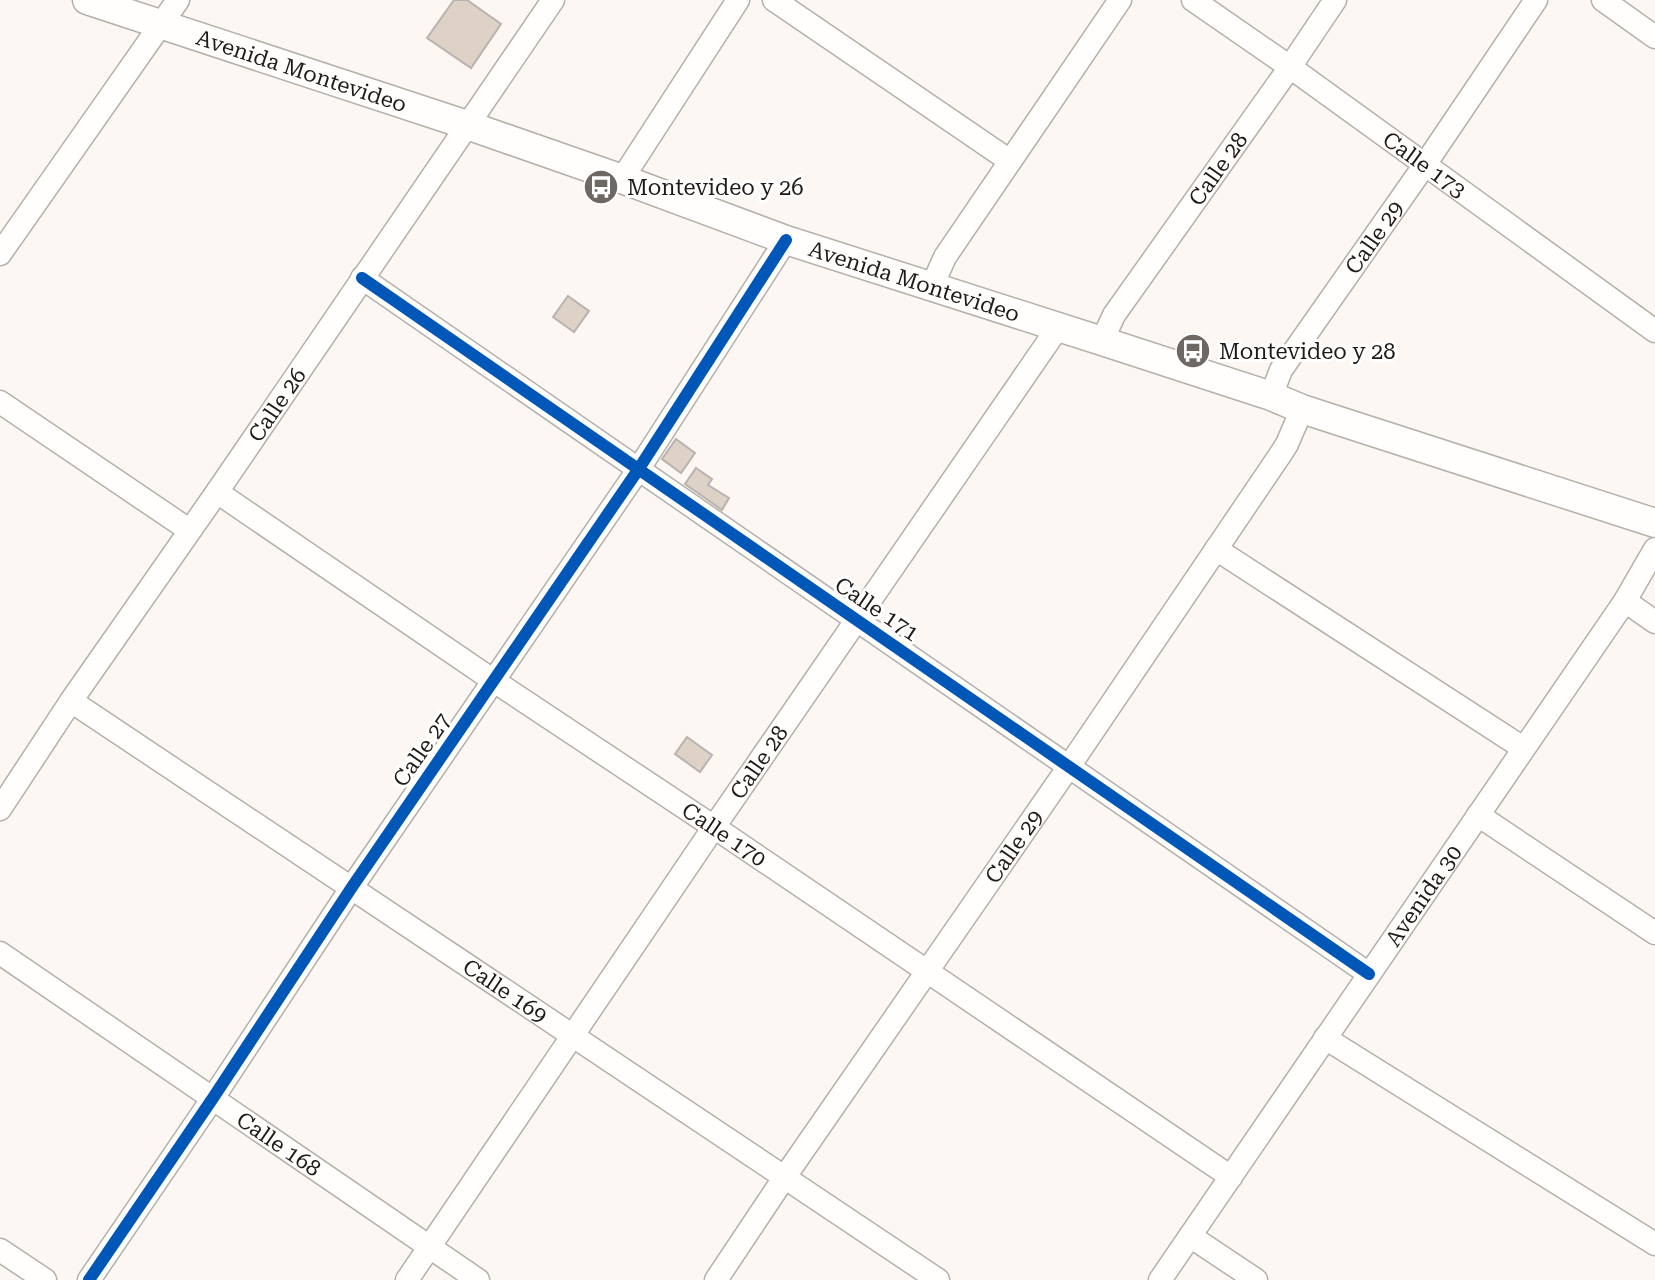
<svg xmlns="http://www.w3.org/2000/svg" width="1655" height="1280" viewBox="0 0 1655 1280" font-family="'Roboto Serif',serif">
<rect width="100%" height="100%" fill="#fcf7f2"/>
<g fill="#ded2c7" stroke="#b8b3af" stroke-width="2">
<path d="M454,0H467L501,24L471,68L427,38Z"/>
<path d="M568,296L589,311L574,332L553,317Z"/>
<path d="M676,439L695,453L681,473L662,459Z"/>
<path d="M696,468L712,479L708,485L729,498L722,510L685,484Z"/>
<path d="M687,737L712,755L700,772L675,754Z"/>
</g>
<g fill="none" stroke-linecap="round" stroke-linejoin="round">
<g stroke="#b4b0ab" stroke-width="25">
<g id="minor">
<path d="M774,0L1010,161"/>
<path id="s1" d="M1193,0L1290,67L1655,331"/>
<path d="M1603,0L1655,37"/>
<path d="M622,179L738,0"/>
<path d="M0,254L178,0"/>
<path d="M362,278C697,511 1034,740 1369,974"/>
<path d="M932,286L945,257L1120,0"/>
<path id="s2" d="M1102,341L1114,315L1290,67L1335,0"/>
<path id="s3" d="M1271,396L1281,370L1424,166L1536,0"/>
<path d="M0,402L189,530"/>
<path id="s4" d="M217,492L494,681L714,827L1231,1177"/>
<path d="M1216,549L1523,748"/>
<path d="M1625,601L1655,622"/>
<path id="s5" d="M71,701C361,893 649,1087 938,1280"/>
<path id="s6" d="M0,809L71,701L217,492L553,0"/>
<path d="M1478,815L1655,933"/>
<path id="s7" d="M0,953L478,1280"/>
<path d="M1325,1038L1655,1244"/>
<path d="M1190,1236L1256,1280"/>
<path d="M0,1250L45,1280"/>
<path d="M89,1280L213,1098L352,887L638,470L786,240"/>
<path id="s8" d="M407,1280L714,827L1059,326"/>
<path id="s9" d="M716,1280L784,1178L1070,765L1280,455L1287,444L1302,409"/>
<path id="s10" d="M1160,1280L1625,601L1655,549"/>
</g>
</g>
<g stroke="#b4b0ab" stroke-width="31">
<g id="major">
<path id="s11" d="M87,0L467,125L622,179L786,240L1102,341L1271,396L1302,409L1655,523"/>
</g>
</g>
<use href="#minor" stroke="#fffefd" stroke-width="22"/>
<use href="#major" stroke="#fffefd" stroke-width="28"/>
<g stroke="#fff" stroke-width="17">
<g id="cycleway">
<path d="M362,278C697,511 1034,740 1369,974"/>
<path d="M89,1280L213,1098L352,887L638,470L786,240"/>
</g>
</g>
<use href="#cycleway" stroke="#0057b8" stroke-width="12"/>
</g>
<defs>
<g id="bus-disc" transform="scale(1.8)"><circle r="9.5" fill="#6d6864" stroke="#fff"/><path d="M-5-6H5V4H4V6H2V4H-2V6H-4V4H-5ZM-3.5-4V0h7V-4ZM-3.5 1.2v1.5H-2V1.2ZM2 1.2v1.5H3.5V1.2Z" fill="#fff"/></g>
</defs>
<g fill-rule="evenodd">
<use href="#bus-disc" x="601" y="187"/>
<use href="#bus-disc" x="1193" y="351"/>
</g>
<g text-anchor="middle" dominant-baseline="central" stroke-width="6" stroke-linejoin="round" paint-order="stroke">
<g font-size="22" fill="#201b17" stroke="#fff">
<text stroke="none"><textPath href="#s11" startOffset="226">Avenida Montevideo</textPath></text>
<text stroke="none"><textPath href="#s1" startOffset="284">Calle 173</textPath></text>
<text stroke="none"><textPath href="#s2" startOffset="208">Calle 28</textPath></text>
<text stroke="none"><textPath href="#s3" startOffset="190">Calle 29</textPath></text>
<text stroke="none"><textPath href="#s11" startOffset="874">Avenida Montevideo</textPath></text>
<text stroke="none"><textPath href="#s6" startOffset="490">Calle 26</textPath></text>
<text transform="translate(877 609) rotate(34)">Calle 171</text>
<text transform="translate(422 750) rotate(-55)">Calle 27</text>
<text stroke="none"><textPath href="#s8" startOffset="626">Calle 28</textPath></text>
<text stroke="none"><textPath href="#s4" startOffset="612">Calle 170</textPath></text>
<text stroke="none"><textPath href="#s9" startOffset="526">Calle 29</textPath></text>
<text stroke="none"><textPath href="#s10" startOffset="466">Avenida 30</textPath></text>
<text stroke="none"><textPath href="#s5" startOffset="522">Calle 169</textPath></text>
<text stroke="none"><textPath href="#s7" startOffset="338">Calle 168</textPath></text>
</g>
<g font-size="22" fill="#201b17" stroke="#fff" text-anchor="start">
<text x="627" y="187">Montevideo y 26</text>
<text x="1219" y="351">Montevideo y 28</text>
</g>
</g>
</svg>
